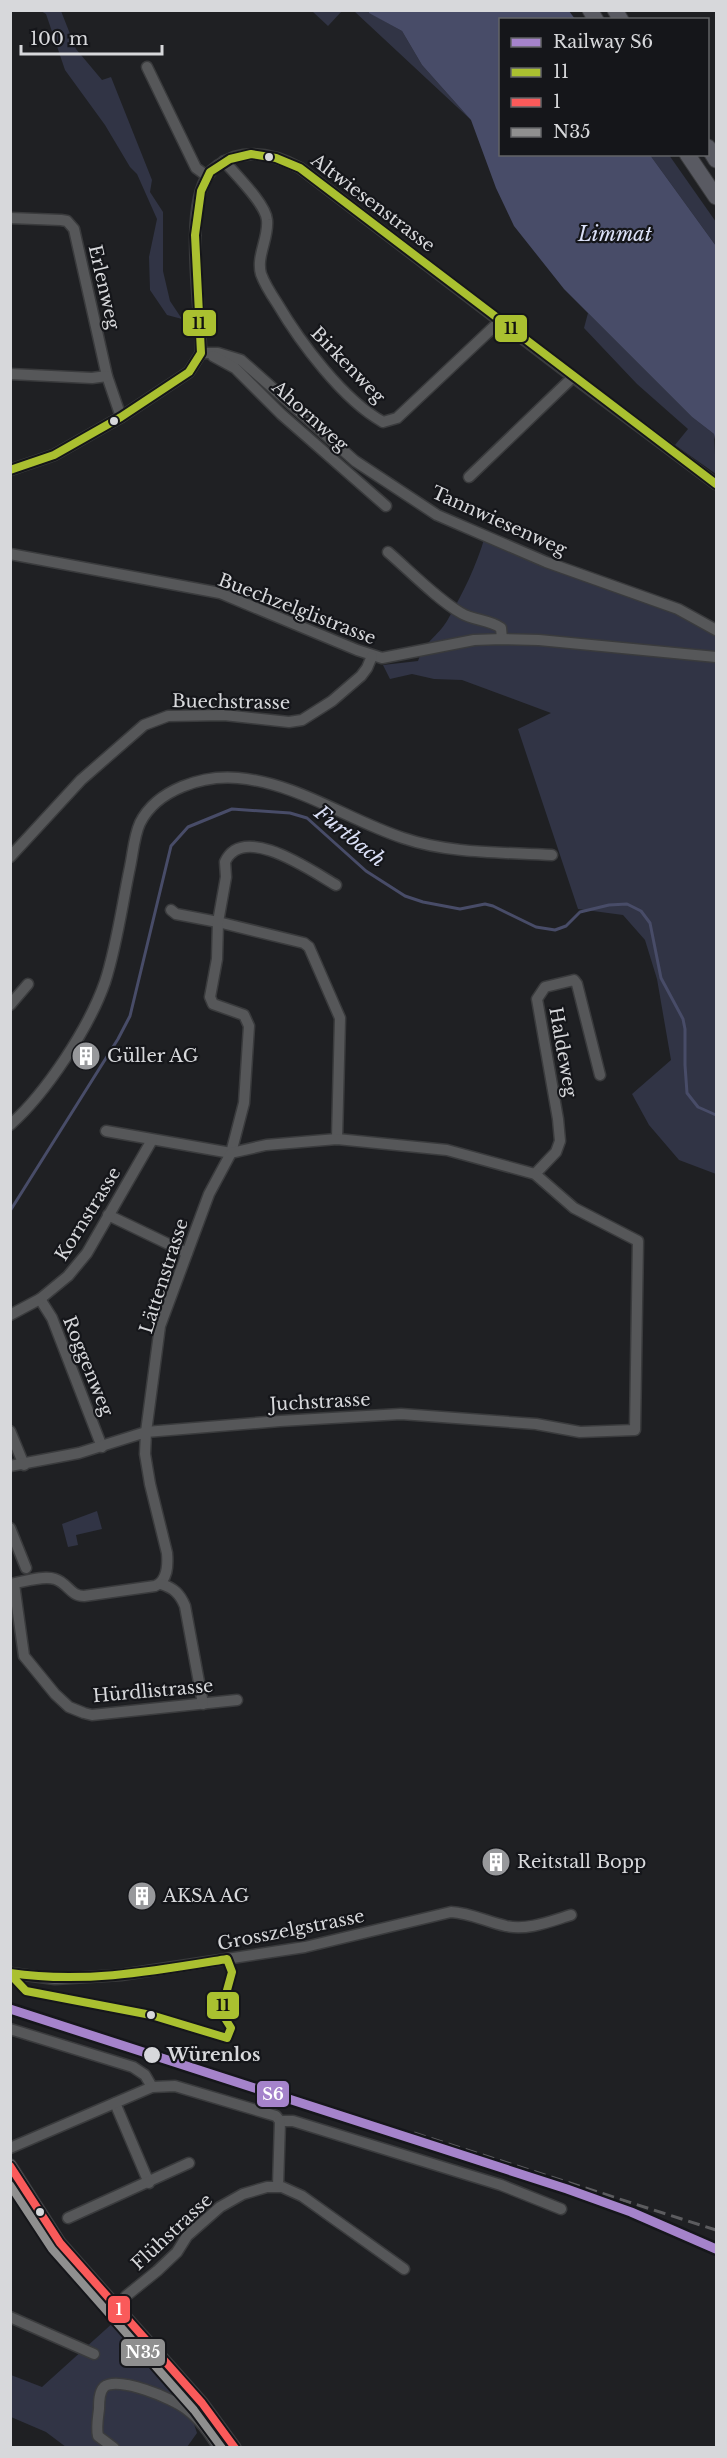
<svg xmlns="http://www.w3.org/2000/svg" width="727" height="2458" viewBox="0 0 727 2458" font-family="'Libre Baskerville',serif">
<rect width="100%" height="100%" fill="#1f2023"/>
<g fill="#313445">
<path d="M41,11H61L76,49L102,80L111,77L152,180L150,192L163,212V271L170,301L182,319L167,315L150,290L149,257L157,219L137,174L130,167L105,125L65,70L46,14Z"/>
<path d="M312,11H342L328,26Z"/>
<path d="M354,11H369L370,13L402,31L422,65L471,120Z"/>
<path d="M650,155H669L716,222V246Z"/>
<path d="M588,313L692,417L714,434L716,474L675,445L688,429L637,384L584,328Z"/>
<path d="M485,536L716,630V1174L679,1160L649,1125L632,1094L671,1060L657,979L645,940L623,915L578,909L518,729L551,713L462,680L434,679L412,674L390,679L383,665L418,661C425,641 437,637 447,621C462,595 477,565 485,536Z"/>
<path d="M97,1511L102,1529L76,1535L78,1545L68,1547L62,1524Z"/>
<path d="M115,2321L183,2391L197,2433L187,2447H66L46,2432L11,2417V2375L42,2387Z"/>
</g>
<path fill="#484c68" d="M369,11H569L575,19L500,20V154L650,155L716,246V445L714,434L692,417L564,289L514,226L496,188L471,120L422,65L402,31L369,13Z"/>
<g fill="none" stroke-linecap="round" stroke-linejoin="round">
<path stroke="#484c68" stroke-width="3" d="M10,1211L118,1039L130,1016L171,846L188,827L232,809L290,813L307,818L366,871L405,896L423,902L460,909L485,904L493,906L536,927L555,930L566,926L580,912L609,905L627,904L641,911L650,923L661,978L683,1019L685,1029V1065L687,1093L698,1107L716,1115"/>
<g stroke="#3a3b3d" stroke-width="13">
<g id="minor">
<path d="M147,67L196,168L207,176"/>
<path d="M224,161C235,174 266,204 267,220C269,238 256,256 261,274C265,285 271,294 277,303C300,342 343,400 383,422L397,418L500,321"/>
<path d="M10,218L61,220L67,221L74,229L107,376L121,417"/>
<path d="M201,353H218L241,360L355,461L437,515L546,562L678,609L716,630"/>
<path d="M213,356L235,368L281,414L386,506"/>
<path d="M10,374L92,378L107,376"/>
<path d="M10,470L54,455L121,417L189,372L201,353C201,310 184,210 208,175C214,166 224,161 234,157C257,150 280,157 300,168L573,377L716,484"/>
<path d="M469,477L573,377"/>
<path d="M388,552C410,571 437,599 461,613C474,621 489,619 501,628L502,639"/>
<path d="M10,554L220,593L357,650L382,658L474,640L502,639L539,640L716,657"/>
<path d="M10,857L81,780L144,725L168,716L224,715L289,722L302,720L332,701L361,676L367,668L372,656"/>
<path d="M171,910L176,914L218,922L304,943L309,947L340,1018L337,1139"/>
<path d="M10,1005L28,984"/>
<path d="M10,1125C46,1093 89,1028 105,982C117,945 122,905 130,867C133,853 134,836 140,823C157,789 203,775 238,778C297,783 348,820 403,838C450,854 503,852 552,855"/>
<path d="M106,1131L231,1153L244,1103L249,1026L244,1015L213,1004L210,997L217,959L218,922L226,877L225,862C243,822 313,872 336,885"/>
<path d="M535,1174L556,1152L560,1141L558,1119L537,999L545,987L574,980L577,984L600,1075"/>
<path d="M108,1215L187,1253"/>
<path d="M40,1299L52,1318L102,1447"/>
<path d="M10,1315L40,1299L68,1276L87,1253L152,1140"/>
<path d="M10,1431L24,1465"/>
<path d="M10,1466L79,1453L146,1432L280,1421L401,1414L536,1424L580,1432L635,1430L638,1241L574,1208L535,1174L447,1150L337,1139L266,1145L231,1153L209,1194L160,1326L146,1432L145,1454L150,1484L167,1553C168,1565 168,1581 155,1586L84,1596C70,1596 68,1583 55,1579C43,1575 23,1582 10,1584"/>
<path d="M10,1528L26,1568"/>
<path d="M14,1584L24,1656L55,1694L69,1707L84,1713L92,1715L237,1700"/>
<path d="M161,1584C174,1588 180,1594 185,1606L203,1704"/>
<path d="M10,1973L55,1979L121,1975L305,1947L451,1912C471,1913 487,1922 506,1926C527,1931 551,1921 571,1915"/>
<path d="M10,2029L133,2067L145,2075L152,2087"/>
<path d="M115,2103L149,2183"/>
<path d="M280,2121H293L501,2185L561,2209"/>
<path d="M10,2148L152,2087L175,2086L276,2116L280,2121"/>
<path d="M278,2186L280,2121"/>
<path d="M68,2218L189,2163"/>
<path d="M126,2296L157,2271L177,2252L187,2236L220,2207L243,2194L267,2187H282L302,2196L404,2269"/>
<path d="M10,2317L94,2354"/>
<path d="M114,2448L98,2436C96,2427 98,2418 99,2409C99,2402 99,2392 104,2387C117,2375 174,2399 186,2409C200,2419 210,2434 219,2448"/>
</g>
</g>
<g stroke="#3a3b3d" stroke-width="14">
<path id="major" d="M10,2165L60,2243L202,2403L235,2448"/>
</g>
<g stroke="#3a3b3d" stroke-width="17">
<g id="highway">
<path d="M590,10L596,20"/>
<path d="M615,10L621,20"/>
<path d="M708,147L716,160"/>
<path d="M687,154L716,197"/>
</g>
</g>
<use href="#minor" stroke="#565759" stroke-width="10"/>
<use href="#major" stroke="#5e5f65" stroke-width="12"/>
<use href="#highway" stroke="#595a62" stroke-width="15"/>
<path stroke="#5c5c5f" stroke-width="3" stroke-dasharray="12 6" stroke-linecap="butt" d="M414,2133L716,2230"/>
<g stroke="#15161a" stroke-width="12">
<g id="bus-1">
<path d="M10,470L54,455L121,417L189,372L201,353L195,235L201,191L210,172L230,159L251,154L276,158L300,168L716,484"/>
<path d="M10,1973C84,1984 154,1971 227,1959L232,1972L221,2012L231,2028L227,2038L151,2015L26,1991L10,1974"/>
</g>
</g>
<g stroke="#15161a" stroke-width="12">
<path id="bus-2" d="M10,2166L60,2243L202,2403L235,2448"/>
</g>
<g stroke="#15161a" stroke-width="12">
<path id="bus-3" d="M10,2185L52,2249L194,2410L222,2448"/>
</g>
<use href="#bus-1" stroke="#aac030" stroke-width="8"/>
<use href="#bus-2" stroke="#fa5a5a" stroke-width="8"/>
<use href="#bus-3" stroke="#8f8f8f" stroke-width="8"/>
<g stroke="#15161a" stroke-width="14">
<path id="rail-1" d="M10,2009L567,2189L631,2212L716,2249"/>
</g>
<use href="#rail-1" stroke="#a583cb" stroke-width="9"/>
</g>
<defs>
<g id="building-disc" transform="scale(1.5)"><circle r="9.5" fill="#97989b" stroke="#15161a"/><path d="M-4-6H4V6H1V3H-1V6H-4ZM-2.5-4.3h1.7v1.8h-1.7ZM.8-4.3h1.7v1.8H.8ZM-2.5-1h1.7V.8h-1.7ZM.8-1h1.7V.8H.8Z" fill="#fff"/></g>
</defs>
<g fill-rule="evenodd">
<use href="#building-disc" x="86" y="1056"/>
<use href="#building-disc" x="496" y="1862"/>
<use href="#building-disc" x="142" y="1896"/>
</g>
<g fill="#d7d8db" stroke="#15161a" stroke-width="2">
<circle cx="269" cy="157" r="5"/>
<circle cx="114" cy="421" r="5"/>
<circle cx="151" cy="2015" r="5"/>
<circle cx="152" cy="2055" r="9"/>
<circle cx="40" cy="2212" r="5"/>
</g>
<g text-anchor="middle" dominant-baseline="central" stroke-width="4.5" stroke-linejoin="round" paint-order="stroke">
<g font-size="18" fill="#d7d8db" stroke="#15161a">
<text transform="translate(373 203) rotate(37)">Altwiesenstrasse</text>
<text transform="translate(104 287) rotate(77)">Erlenweg</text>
<text transform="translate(348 365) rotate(46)">Birkenweg</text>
<text transform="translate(310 416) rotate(42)">Ahornweg</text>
<text transform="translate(499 521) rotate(24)">Tannwiesenweg</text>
<text transform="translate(297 609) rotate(21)">Buechzelglistrasse</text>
<text transform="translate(231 702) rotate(1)">Buechstrasse</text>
<text transform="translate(563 1052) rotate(80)">Haldeweg</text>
<text transform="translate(88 1214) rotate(-58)">Kornstrasse</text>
<text transform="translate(164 1276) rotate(-72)">Lättenstrasse</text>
<text transform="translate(88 1366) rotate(68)">Roggenweg</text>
<text transform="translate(320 1402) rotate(-3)">Juchstrasse</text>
<text transform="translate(153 1691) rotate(-5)">Hürdlistrasse</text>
<text transform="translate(291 1930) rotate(-11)">Grosszelgstrasse</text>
<text transform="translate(172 2232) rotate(-43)">Flühstrasse</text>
</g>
<g font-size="18" fill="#d7d8db" stroke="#15161a" text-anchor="start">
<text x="107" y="1056">Güller AG</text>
<text x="517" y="1862">Reitstall Bopp</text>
<text x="163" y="1896">AKSA AG</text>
</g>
<g font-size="18" font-weight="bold" fill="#d7d8db" stroke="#15161a" text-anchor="start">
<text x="167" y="2055">Würenlos</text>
</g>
<g font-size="20" font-style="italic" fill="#dce1f8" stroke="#15161a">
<text x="615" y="234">Limmat</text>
<text transform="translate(350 836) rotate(39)">Furtbach</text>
</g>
</g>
<g stroke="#15161a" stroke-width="2">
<rect x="182" y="309" width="35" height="28" rx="6" fill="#aac030"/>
<rect x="494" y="314" width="34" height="29" rx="6" fill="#aac030"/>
<rect x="206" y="1991" width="34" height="29" rx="6" fill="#aac030"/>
<rect x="256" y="2080" width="34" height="28" rx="6" fill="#a583cb"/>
<rect x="107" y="2295" width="24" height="29" rx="6" fill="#fa5a5a"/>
<rect x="120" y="2338" width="46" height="29" rx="6" fill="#8f8f8f"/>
</g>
<g font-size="16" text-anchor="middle" font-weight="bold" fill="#fff">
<text x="273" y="2100">S6</text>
<text x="119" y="2315">1</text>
<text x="143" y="2358">N35</text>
</g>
<g font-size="16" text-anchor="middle" font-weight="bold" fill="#111">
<text x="199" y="329">11</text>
<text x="511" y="334">11</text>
<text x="223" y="2011">11</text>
</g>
<rect width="727" height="2458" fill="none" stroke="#d7d8db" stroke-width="24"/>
<rect x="499" y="18" width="210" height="138" fill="#15161a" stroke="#636467" stroke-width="1.5"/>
<rect x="511" y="38" width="30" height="9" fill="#a583cb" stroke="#636467" stroke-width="1.5"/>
<text x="553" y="48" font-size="18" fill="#d7d8db">Railway S6</text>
<rect x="511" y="68" width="30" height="9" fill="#aac030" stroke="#636467" stroke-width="1.5"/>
<text x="553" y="78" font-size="18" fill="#d7d8db">11</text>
<rect x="511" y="98" width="30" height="9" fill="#fa5a5a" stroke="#636467" stroke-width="1.5"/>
<text x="553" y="108" font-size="18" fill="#d7d8db">1</text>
<rect x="511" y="128" width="30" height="9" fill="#8f8f8f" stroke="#636467" stroke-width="1.5"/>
<text x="553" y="138" font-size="18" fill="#d7d8db">N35</text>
<path d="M21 45v9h141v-9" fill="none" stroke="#d7d8db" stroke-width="3"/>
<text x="30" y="45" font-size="18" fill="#d7d8db" stroke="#15161a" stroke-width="4.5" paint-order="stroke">100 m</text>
</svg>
